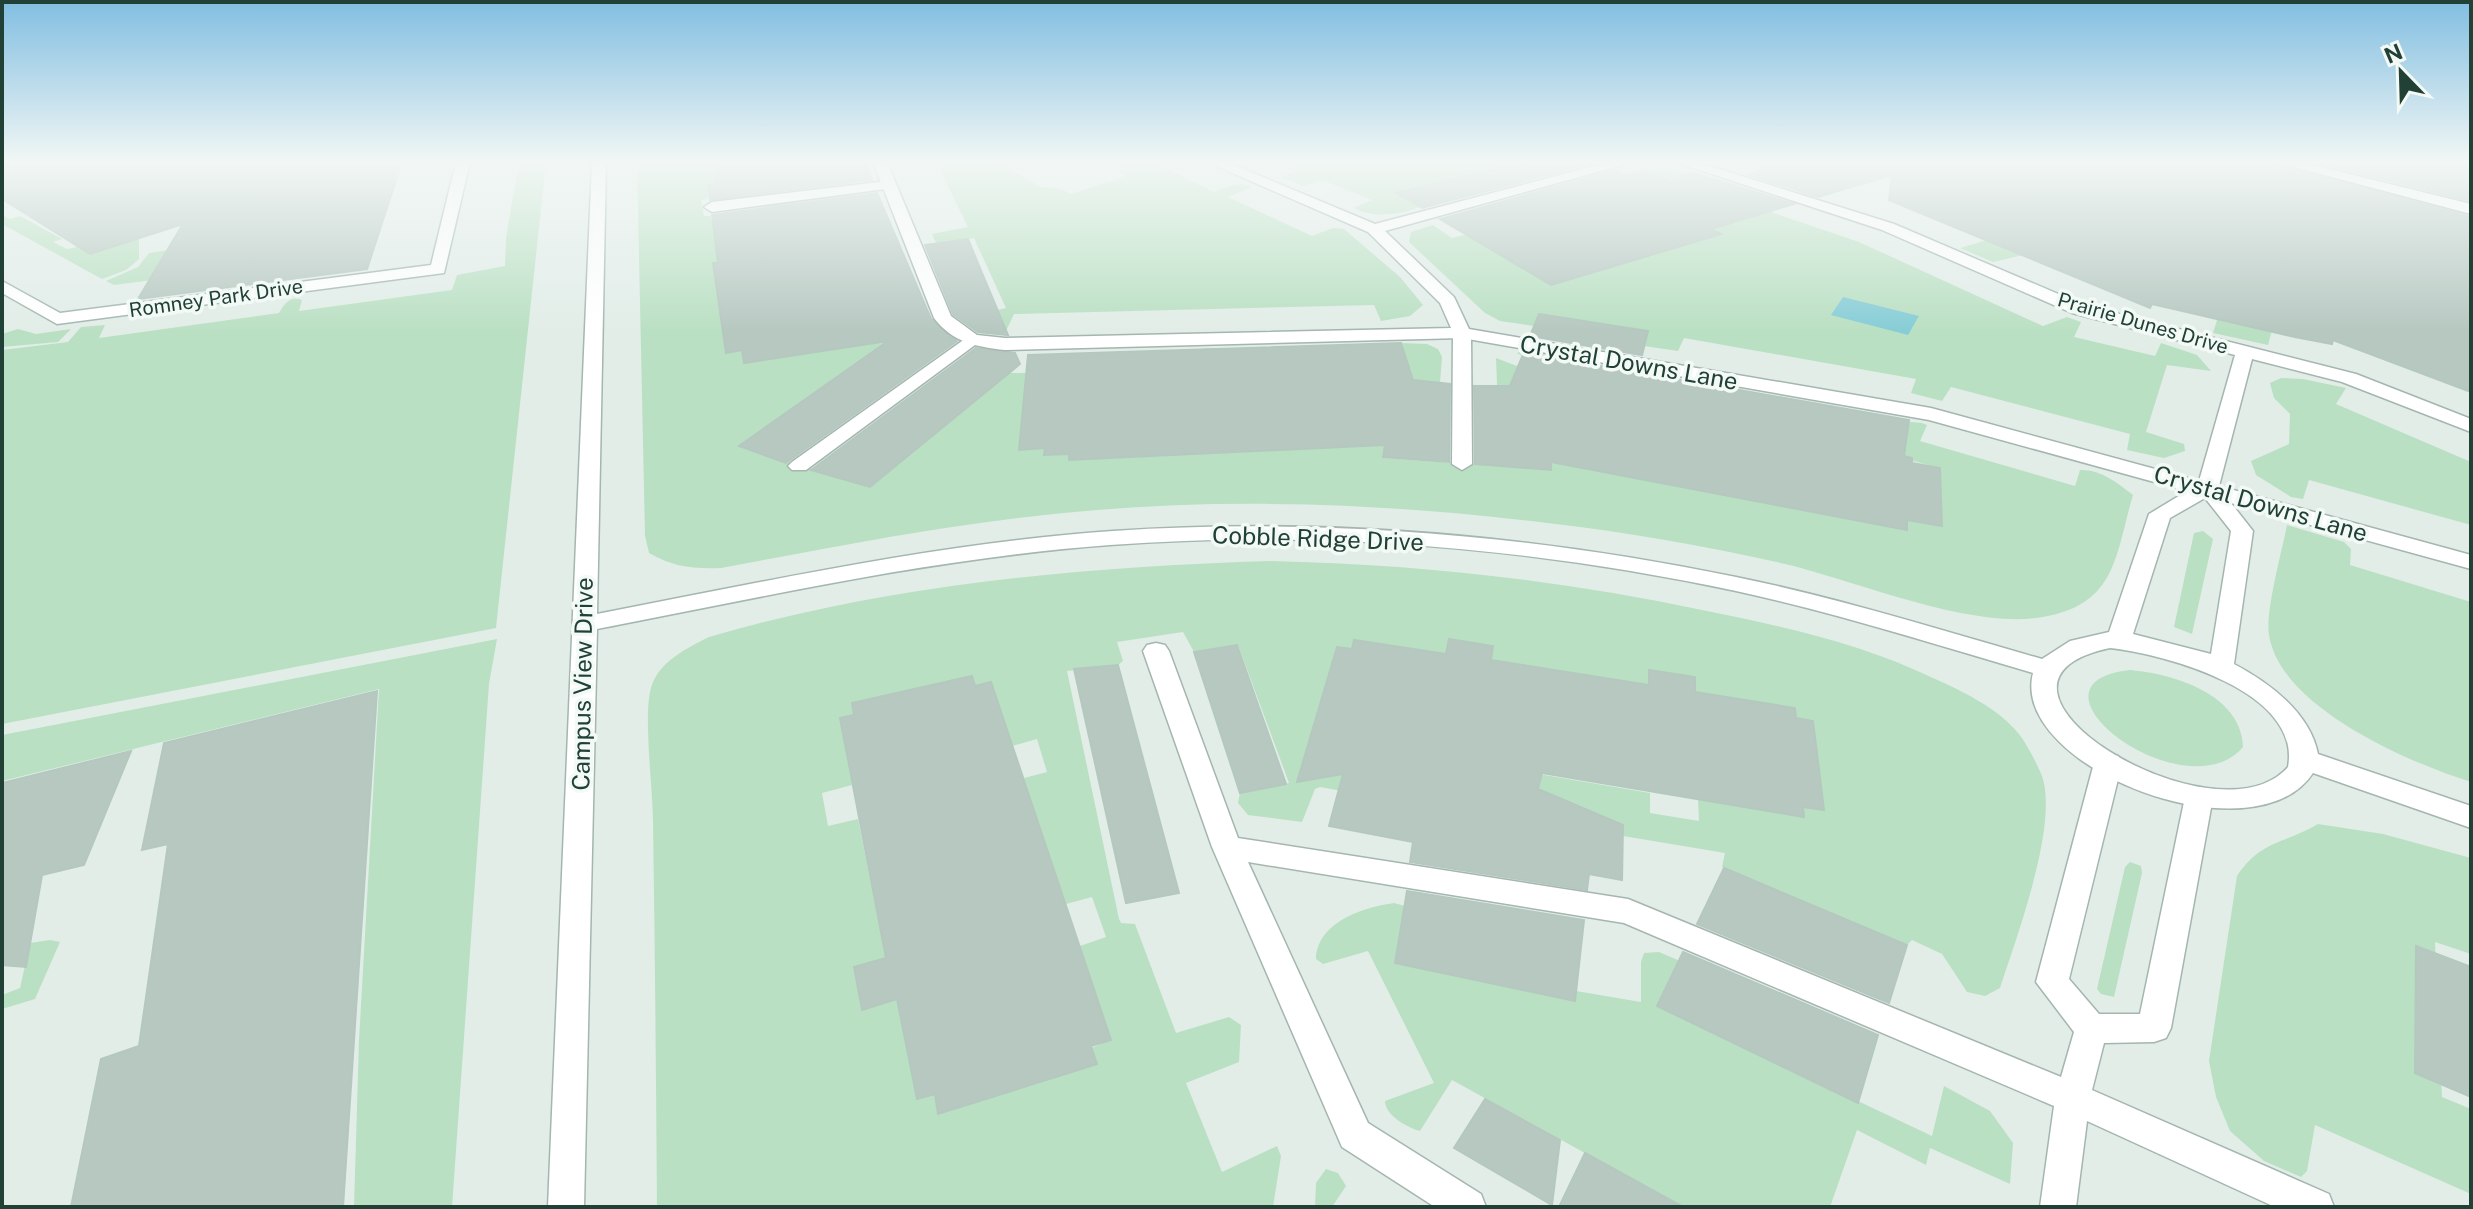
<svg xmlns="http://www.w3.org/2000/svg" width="2473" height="1209" viewBox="0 0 2473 1209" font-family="'Public Sans',sans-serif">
<rect width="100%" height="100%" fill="#e2ede8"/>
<g fill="#bae0c3" fill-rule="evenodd">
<path d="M519,162H546L496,628L2,724V350L68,342L81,327L105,325L99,338L279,313C285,303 290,296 302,300L299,311L452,290L457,275L505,266L506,238Z"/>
<path d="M637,162H713L821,171L708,185V199L701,200L704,216H710L715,231L874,197L884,203L850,211L891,343V373L855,364L739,446L870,487L1010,356L1011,373L1110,372L1207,348L1405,358L1401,343L1427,344L1438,349L1442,357L1440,383L1395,379L1384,458L1551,470L1546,389L1497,385L1496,358L1517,366L1526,358L1517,353L1528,349L1533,352L1528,367L1719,400L1725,386L1744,390L1742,405L1922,423L1927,425L1920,441L2075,486L2080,470C2100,469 2118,483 2133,495C2115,556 2117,604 2043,617C1971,630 1857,581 1785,564C1706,546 1627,532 1547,523C1387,503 1224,497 1064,513C949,524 834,547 721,568C693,569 673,567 649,553L645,536ZM723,262L840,348L745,363L742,350L726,353L714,263ZM1323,390L1167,449V456L1070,460L1069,454L1045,455V448L1020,450ZM1885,453L1939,468L1942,525L1730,496L1640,479Z"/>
<path d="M936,162H998L1040,187L1061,189L1071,194L1126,176L1116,171L1122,168L1115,165C1147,152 1185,179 1214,192C1228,187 1238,181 1252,187L1228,197L1312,236L1333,228L1344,229L1400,277L1423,305L1410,316L1381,321L1374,305L1014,314L1006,331L997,310L1006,308L974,238L936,243L932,234L968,227Z"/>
<path d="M1280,162H1522L1397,193L1419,207C1403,215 1370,218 1354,208L1372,200L1322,180L1303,186L1281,177L1299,170Z"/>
<path d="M1661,167L1689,173L1677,180L1859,242L2043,326L2067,317L2081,322L2074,337L2155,356L2161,343L2197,355L2211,371L2167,365L2146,432L2184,444L2185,451L2164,458L2127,450L2130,434L1951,387L1942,401L1911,393L1916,379L1684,338L1678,351L1644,346L1647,331L1540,314L1534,326L1500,321L1485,313L1409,242L1411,232L1433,225L1452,238L1519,220L1502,244L1489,249L1538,277L1552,273L1579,277L1720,234L1661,178L1643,170Z"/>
<path d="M2,215L10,219L20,216L62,239L53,242L67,249L139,234V259L126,270L102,279L2,224Z"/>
<path d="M1987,240L2023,255L1993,262L1960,248Z"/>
<path d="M176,249L348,255L114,285L106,281L138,267L149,253Z"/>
<path d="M2218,317L2272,330L2268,345L2213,333Z"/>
<path d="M18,329L36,334L71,329L58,342L2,347V334Z"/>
<path d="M2281,378L2303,379L2346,388L2336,404L2471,462V525L2309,480L2303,499L2291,497L2256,475L2251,461L2289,444L2290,414L2274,398L2270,383Z"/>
<path d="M2287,525L2344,542L2351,549L2350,565L2471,602V782C2408,762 2280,707 2269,635C2265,612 2282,551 2287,525Z"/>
<path d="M2203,531L2213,539L2192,634L2174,627L2194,533Z"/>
<path d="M1270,561C1416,564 1559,580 1702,610C1781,626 1860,643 1933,678C1962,691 1998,708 2019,734C2027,744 2037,764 2042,776C2059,824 2016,939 2000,988L1985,996L1967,992L1942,954L1912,940L1907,945L1722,867L1725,853L1623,836V842L1320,787L1315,789L1302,822L1248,815L1238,803L1240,793L1289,783L1238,645L1194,652L1183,632L1117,642L1123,661L1118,665L1067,671L1119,919L1121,923L1135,924L1176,1033L1229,1017L1241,1025L1239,1062L1186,1083L1222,1172L1277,1146L1281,1156L1273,1207H657C656,1079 655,950 653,822C653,789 643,716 651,688C658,662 687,648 709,637C891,584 1081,567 1270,561ZM1450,639L1493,646L1491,660L1649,685V670L1694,677L1695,692L1794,708L1796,718L1813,721L1823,810L1803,807L1804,817L1698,799L1699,821L1650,813V793L1474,763L1314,724L1337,647L1352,649L1355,640L1446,654ZM971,676L975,686L991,682L1012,746L1037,739L1047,772L1024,778L1066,904L1092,897L1106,937L1080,946L1110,1040L939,1114L935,1094L917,1098L897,999L861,1009L854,967L886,958L858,819L828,826L822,793L852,785L840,719L854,715L852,703Z"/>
<path d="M497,639L489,684L452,1207H354L359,1040L379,689L2,781V735Z"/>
<path d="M2130,670C2174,674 2241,694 2243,747C2185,815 2009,683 2130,670Z"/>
<path d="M2318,824L2383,834L2471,858V954L2435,942L2442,1097L2471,1109V1194L2315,1125L2307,1171L2301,1177L2264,1161L2230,1131L2216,1097L2209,1061L2237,876C2261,840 2284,844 2318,824Z"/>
<path d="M2130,862L2141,866L2142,873L2114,997L2101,994L2097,989L2125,867Z"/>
<path d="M1394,903L1405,906L1396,963L1575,1001L1576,991L1641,1002V962L1644,953L1659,952L1680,961L1657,1006L1932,1136L1944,1086L1990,1111L2013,1143L2010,1184L1930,1148L1926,1165L1857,1130L1830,1207H1683L1452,1080L1420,1131C1406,1127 1385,1115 1385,1101L1434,1083L1368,951L1323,964L1316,959C1317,922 1364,907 1394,903Z"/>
<path d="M50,940L60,942L35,999L2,1009V995L20,988L30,943Z"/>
<path d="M1326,1169L1338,1173L1346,1186L1332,1207H1315L1316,1183Z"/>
</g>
<path fill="#87cdd6" d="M1843,297L1919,316L1908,335L1831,315Z"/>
<g fill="#b7c8c1" stroke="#b4c8bf" stroke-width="2">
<path d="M2,162H402L367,269L138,299L183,224L90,254L2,199Z"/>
<path d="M713,162H865L872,180L710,200L708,185L716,184Z"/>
<path d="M1522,162H1597L1422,208L1396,193Z"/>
<path d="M1776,162H2273L2471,217V392L2333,340L2332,344L2295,337L2152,304L2150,308L1889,200L1892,175L1818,197L1749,175Z"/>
<path d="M2314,162H2471V201Z"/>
<path d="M1615,170L1626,175L1645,171L1670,182L1691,172L1794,204L1711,229L1721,234L1551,285L1440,219Z"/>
<path d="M877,193L931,319L957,341L786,463L739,446L888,341L744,363L742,350L726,353L713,263H718L712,215Z"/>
<path d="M968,239L982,273L1008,335L978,332L953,314L925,245Z"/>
<path d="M1539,314L1648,331L1642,355L1530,336Z"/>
<path d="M1401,343L1413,380L1450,384L1449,462L1383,457L1385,445L1069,460V454L1044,455L1045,448L1019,450L1028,355Z"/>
<path d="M976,348L1015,353L1020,364L870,487L811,470Z"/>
<path d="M1524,352L1909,420L1904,456L1912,458V463L1940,468L1942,526L1907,520V530L1551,462V470L1475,464L1474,386H1510Z"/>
<path d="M1449,639L1493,646L1491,660L1649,685V670L1695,677V692L1795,708L1796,718L1813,721L1824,810L1803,807L1804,817L1542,773L1538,789L1623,825L1622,880L1589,874L1587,890L1410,862L1413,842L1329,826L1343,774L1297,782L1337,647L1352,649L1354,640L1446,654Z"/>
<path d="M1237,645L1286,784L1240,793L1194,652Z"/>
<path d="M1118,665L1179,893L1126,903L1074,669Z"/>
<path d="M972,676L975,686L991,682L1111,1040L1091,1046L1097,1064L938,1114L935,1094L917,1099L897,999L862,1010L854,967L886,958L840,718L854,715L852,703Z"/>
<path d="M377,691L343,1207H71L101,1059L139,1046L168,844L142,850L164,743Z"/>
<path d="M131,751L84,865L42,875L26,967L2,965V783Z"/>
<path d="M1724,868L1907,945L1889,1003L1697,924Z"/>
<path d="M1407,891L1584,920L1575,1001L1395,963Z"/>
<path d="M2416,946L2471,967V1097L2415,1073Z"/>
<path d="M1683,952L1878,1035L1858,1103L1657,1006Z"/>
<path d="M1485,1099L1560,1140L1552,1205L1454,1148Z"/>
<path d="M1585,1153L1683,1207H1559Z"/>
</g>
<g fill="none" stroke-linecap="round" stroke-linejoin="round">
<g stroke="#a4b6af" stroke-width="3">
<g id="lane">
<path d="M888,181L895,185L893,188L712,212L704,207L712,202Z"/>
<path d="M1462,328L1471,333L1472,464L1462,470L1452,464L1453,333Z"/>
<path d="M969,336L978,341L975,345L806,470H792L788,466L792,462Z"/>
<path d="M1156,643L1165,645L1169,651L1238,838L1628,899L2061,1077L2074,1032L2036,982L2094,763L2098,756L2108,753L2118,756L2122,763L2069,979L2099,1014H2140L2185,797L2189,790L2199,787L2209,790L2213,797L2171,1028L2166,1038L2154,1042L2104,1043L2092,1090L2329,1194L2334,1207H2275L2087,1121L2076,1207H2040L2054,1106L1624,923L1248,862L1368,1123L1481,1194L1486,1207H1435L1342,1147L1212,847L1143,651L1147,645Z"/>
</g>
</g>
<g stroke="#a4b6af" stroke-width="3">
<g id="street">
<path d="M456,162H470L444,273L57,324L2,293V281L60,313L431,265Z"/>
<path d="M592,162H606L597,614C768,581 939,543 1113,531C1321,517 1532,535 1736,577C1839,598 1941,630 2042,659L2070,641L2109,632L2149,514L2187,491L1929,420L1462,338L1005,350C976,347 952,342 934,318L873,162H887L951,316L977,335L1005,338L1451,328L1440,303L1368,232L1207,162H1227L1375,224L1609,162H1633L1385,231L1454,297L1469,329L1931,408L2199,481L2235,355L2072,313L1882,230L1675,162H1697L1894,224L2084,305L2356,374L2471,419V432L2342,382L2252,359L2219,486L2471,555V569L2231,503L2253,531L2234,664C2270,683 2310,713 2318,754L2471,806V828L2313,773C2254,862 2009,767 2033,673C1934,644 1836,613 1736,591C1532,548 1318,529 1110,545C936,558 767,596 597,629L584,1207H548ZM2205,498L2231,531L2211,654L2133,634L2170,518ZM2110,648C2165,654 2302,691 2288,767C2216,849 1943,683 2110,648Z"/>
<path d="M2276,162H2301L2471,204V214Z"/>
</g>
</g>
<use href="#lane" fill="#fff" fill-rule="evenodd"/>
<use href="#street" fill="#fff" fill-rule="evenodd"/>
</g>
<linearGradient id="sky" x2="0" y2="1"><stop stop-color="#81bee1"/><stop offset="0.49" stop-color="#f2f7f5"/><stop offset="1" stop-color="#f2f7f5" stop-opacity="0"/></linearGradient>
<rect width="2473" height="331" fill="url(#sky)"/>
<g text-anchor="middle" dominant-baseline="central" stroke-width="7" stroke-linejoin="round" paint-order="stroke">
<g font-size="20" fill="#214036" stroke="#f3faf6">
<text transform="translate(216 298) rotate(-8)">Romney Park Drive</text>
<text transform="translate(2143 323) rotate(16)">Prairie Dunes Drive</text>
</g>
<g font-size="24" fill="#214036" stroke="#f3faf6">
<text transform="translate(1629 362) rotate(10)">Crystal Downs Lane</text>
<text transform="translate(2261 503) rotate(16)">Crystal Downs Lane</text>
<text transform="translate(1318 538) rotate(2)">Cobble Ridge Drive</text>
<text transform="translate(582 684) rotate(-89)">Campus View Drive</text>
</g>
</g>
<rect width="2473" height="1209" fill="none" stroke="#214036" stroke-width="8"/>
<g transform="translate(2401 72) rotate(337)" stroke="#f3faf6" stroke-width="6" paint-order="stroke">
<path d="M0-6L14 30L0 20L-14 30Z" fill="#214036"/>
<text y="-12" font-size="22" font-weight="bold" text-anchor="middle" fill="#214036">N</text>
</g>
</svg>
